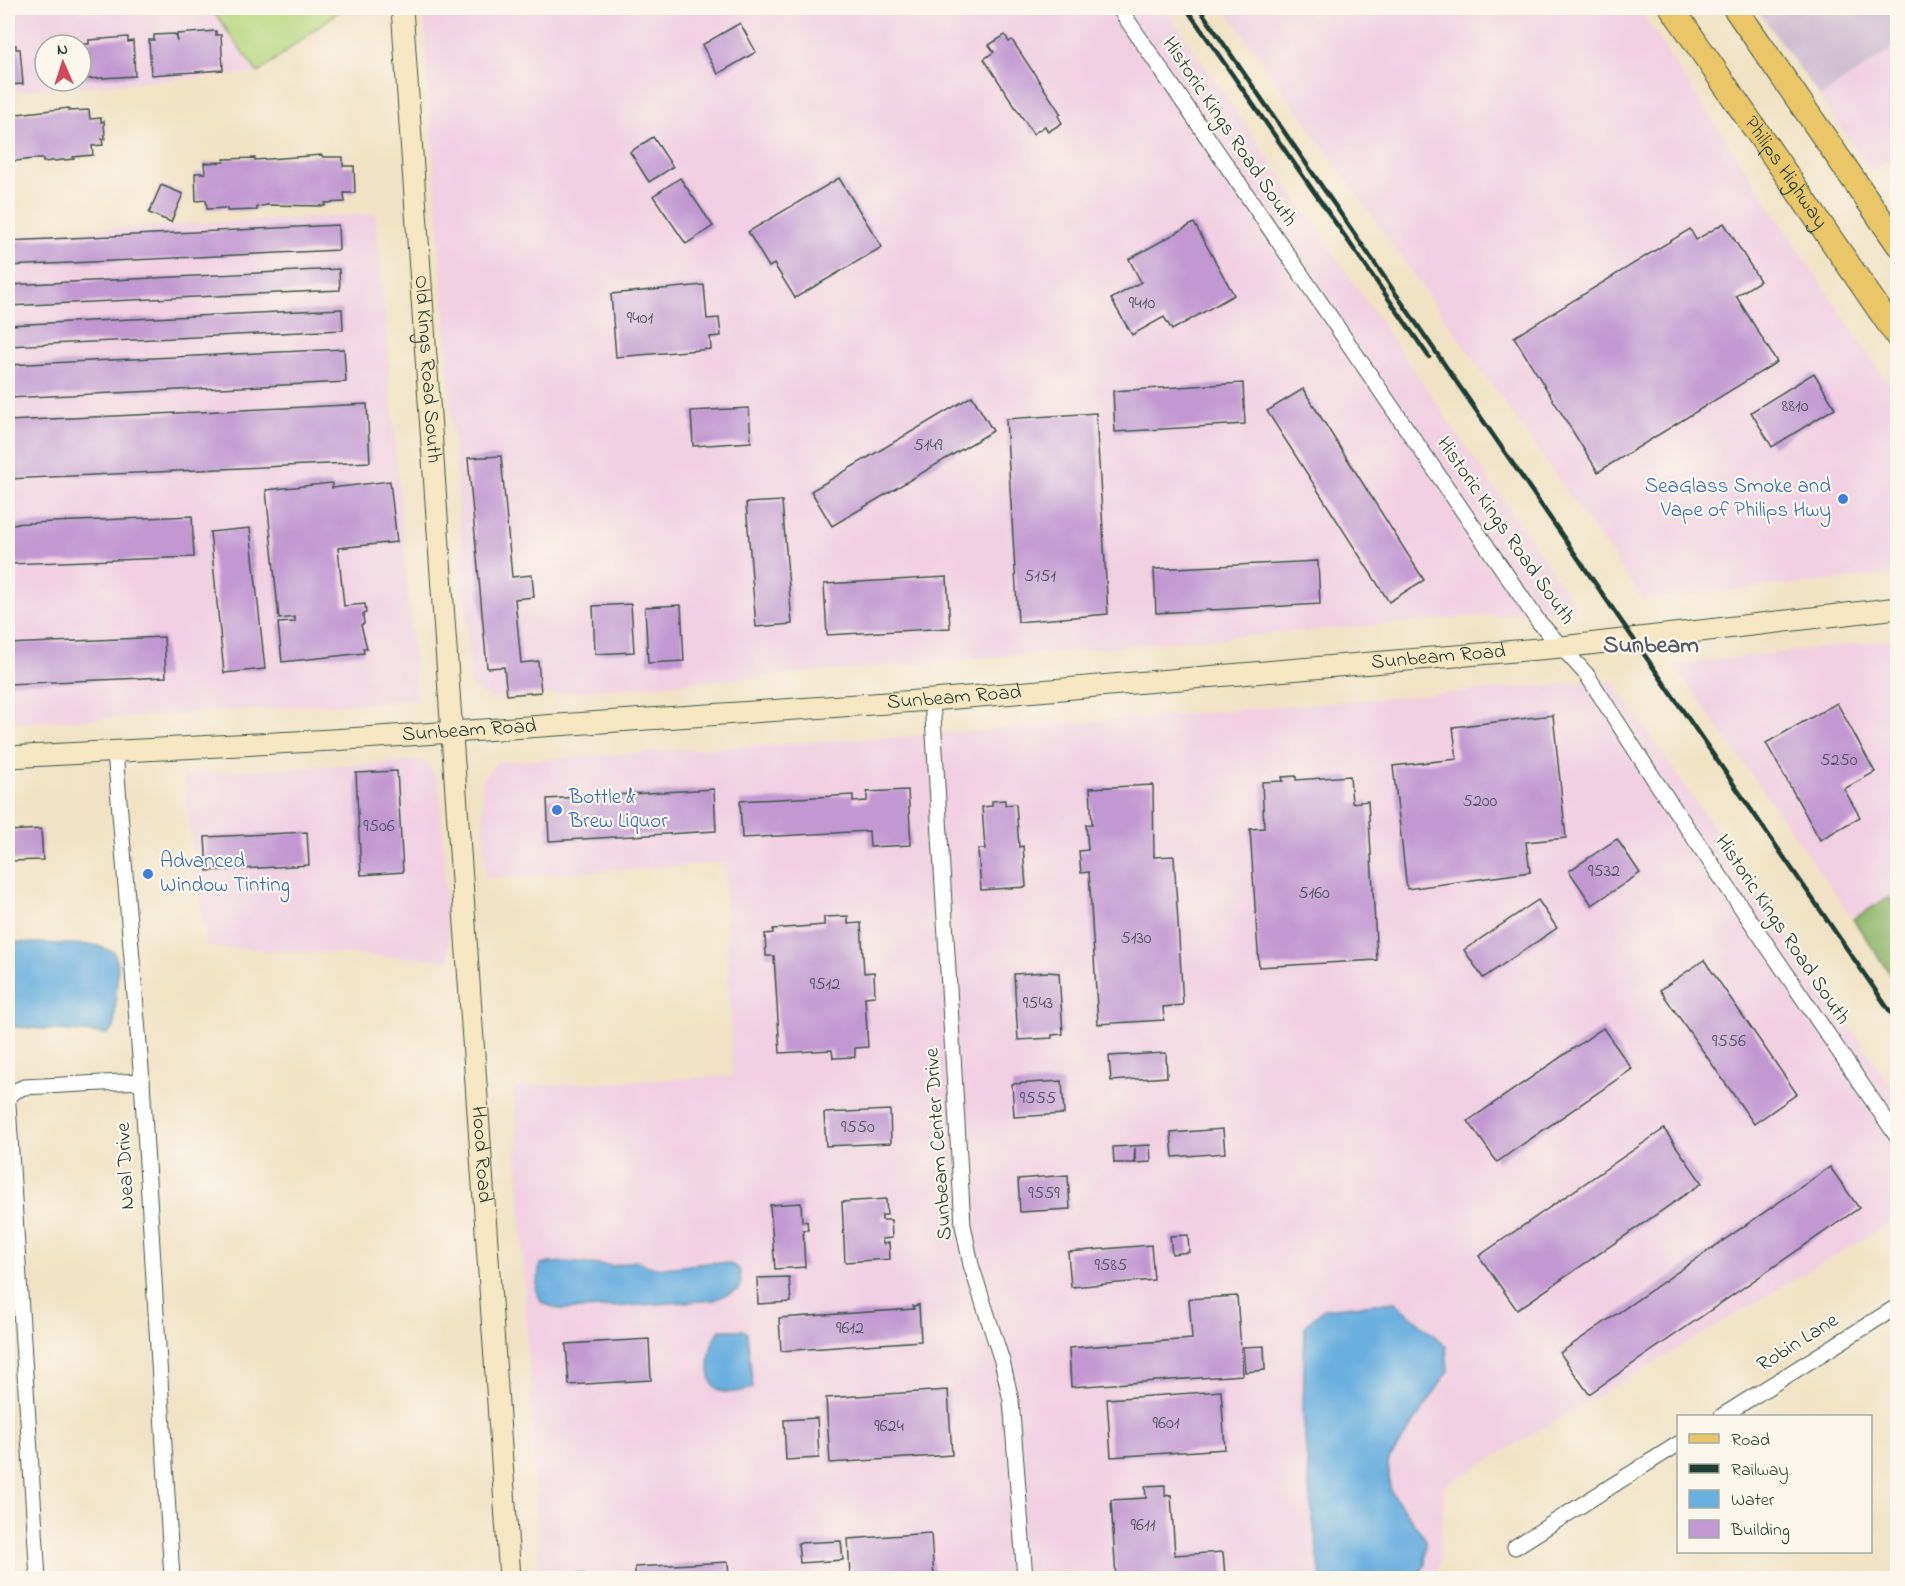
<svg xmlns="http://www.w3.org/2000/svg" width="1905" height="1586" viewBox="0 0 1905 1586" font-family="'Indie Flower',sans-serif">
<rect width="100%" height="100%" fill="#fbf7ec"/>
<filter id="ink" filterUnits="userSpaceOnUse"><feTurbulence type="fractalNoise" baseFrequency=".0167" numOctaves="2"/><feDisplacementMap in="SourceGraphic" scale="12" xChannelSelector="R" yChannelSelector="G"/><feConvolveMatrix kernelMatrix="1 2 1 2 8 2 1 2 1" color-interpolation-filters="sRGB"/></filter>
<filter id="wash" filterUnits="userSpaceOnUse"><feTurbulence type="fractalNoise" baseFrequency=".008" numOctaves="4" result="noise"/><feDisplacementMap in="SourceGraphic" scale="24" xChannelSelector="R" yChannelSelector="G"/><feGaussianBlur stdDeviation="1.35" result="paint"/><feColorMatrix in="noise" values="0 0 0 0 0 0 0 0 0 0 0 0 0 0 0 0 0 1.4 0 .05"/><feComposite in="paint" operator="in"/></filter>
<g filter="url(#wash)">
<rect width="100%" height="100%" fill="#f1e2c5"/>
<g fill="#f1d0e2" fill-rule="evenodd">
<path d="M8,8H211L258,73L8,92ZM45,45H81V81H45Z"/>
<path d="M423,8H1165L1577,608L492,699L471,687Z"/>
<path d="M1225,8H1638L1897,397V574L1643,599Z"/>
<path d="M1897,46V154L1871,171L1820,97Z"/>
<path d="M376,214L417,700L8,724V234Z"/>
<path d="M1897,639V909L1888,897L1853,919L1674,665Z"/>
<path d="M1612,680L1897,1095V1219L1445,1486L1438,1578H540L514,1087L732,1076L725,875L723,863L485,879L482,779L497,762L921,735Z"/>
<path d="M418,761L426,762L439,780L450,960L207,947L183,774Z"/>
</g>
<path fill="#cebed0" d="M1756,8H1897V46L1820,97Z"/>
<path fill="#b7d77e" stroke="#6b8a59" stroke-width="1.5" d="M211,8H343L258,73Z"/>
<path fill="#91b86d" stroke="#587a50" stroke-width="1.5" d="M1889,897L1897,909V984L1853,919Z"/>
<g fill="#69afdf" stroke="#44768a" stroke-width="1.5">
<path d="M8,942L95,945L114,952L118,964L114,1028L107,1034L8,1026Z"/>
<path d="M637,1260C663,1281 715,1250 739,1269L741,1281L738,1290L714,1300L583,1309H559L542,1303L536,1290L540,1264L565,1262L614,1266Z"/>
<path d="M1395,1302L1446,1346L1448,1372L1388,1461L1390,1490L1426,1540L1425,1565L1416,1578H1321L1310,1498L1303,1412L1305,1326L1324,1309Z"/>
<path d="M720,1330H743L747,1333L753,1388C745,1391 723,1396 716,1388C704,1375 709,1342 720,1330Z"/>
<path d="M582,1573L589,1578H545L551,1575Z"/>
</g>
<g id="blocks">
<g fill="#c198d1">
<path d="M740,23L756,52L718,74L702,45Z"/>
<path d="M216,31V35H221L223,70L151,75L149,40H154V35L175,34L177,41V34Z"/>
<path d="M1005,35L1009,42L1012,40L1061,114L1058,116L1062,123L1048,132L1045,126L1033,134L984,59L994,52L989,45Z"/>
<path d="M128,37V42L133,41L135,76L86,79L84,44H89V40Z"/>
<path d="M16,45V49H20L23,84L8,85V46Z"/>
<path d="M69,108V111L89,110L90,119L101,118V122L104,121L105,139H102L103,145L92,146L93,155L73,157L74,159L43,162V159H33L8,162V115Z"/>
<path d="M653,137L673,167L649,182L630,152Z"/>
<path d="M322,155L323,157H343V166H354L355,193H344L345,202L325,203V206L267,205L257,207V210L227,211V208L207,209L206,200L196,201L195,173H205L204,163L224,162V159L255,158V160Z"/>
<path d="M680,178L713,226L686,244L653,196Z"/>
<path d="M839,178L882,247L795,298L774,264L769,267L748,232Z"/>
<path d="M161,185L183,194L171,222L149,213Z"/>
<path d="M1194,223L1234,295L1172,330L1164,317L1132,335L1111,299L1141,282L1129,259Z"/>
<path d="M1724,223L1760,281L1736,296L1777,362L1598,472L1514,337L1690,229L1696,240Z"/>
<path d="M338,225L339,250L8,266V241Z"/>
<path d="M339,269L340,290L8,306V285Z"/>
<path d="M704,285L707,319L719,318L721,336L710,337L711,349L616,357L611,294Z"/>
<path d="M342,309L343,330L8,346V325Z"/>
<path d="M344,349L346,382L8,398V365Z"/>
<path d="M1814,373L1835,408L1772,447L1751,412Z"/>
<path d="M1243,383L1245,424L1115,432L1113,391Z"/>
<path d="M1303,389L1424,580L1389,602L1267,411Z"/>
<path d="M972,396L993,431L832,526L811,491Z"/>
<path d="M367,404L370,462L8,479V421Z"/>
<path d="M749,408L751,442L693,446L691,411Z"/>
<path d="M1096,413L1108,614L1018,622L1006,419Z"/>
<path d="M501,456L512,577L532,575L534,597L515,599L521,663L538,661L541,692L507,695L504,667L487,668L468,458Z"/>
<path d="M390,481L397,542L338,548L344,606L365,604L366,613L363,614L364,624L361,625L367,648H363L364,653L282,662L278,623L295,622V617L279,619L266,490L332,483V488Z"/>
<path d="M782,501L792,624L756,627L746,503Z"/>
<path d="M192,516L194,557L8,564V524Z"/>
<path d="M250,528L265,669L224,673L210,532Z"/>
<path d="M1318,561L1320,604L1156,613L1154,569Z"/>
<path d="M947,577L950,628L827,635L824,584Z"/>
<path d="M631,604L634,652L595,654L593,606Z"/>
<path d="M681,605L684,661L648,663L645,607Z"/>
<path d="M164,637L166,677L8,684V644Z"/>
<path d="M1898,686V700L1891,690Z"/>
<path d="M1837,703L1875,772L1844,789L1860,817L1820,840L1766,743Z"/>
<path d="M1553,715L1566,838L1526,842L1530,872L1407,889L1393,766L1457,759L1453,727Z"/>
<path d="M397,771L403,872L361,875L356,773Z"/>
<path d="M1296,776V780L1350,776L1352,803L1368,801L1377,960L1259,967L1250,829L1264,828L1262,782L1283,781L1282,777Z"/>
<path d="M1153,785L1154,857L1174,856L1183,1005L1163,1007L1164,1020L1098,1024L1089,872L1081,873L1079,851L1088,850L1086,825L1092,824L1090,788Z"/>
<path d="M714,789L716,831L549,841L547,799Z"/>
<path d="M908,790L911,845L870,847L869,831L742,838L740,801L853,795V802L867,801V792Z"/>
<path d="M1005,800V805L1016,804L1019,847L1023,846L1026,887L981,890L978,849H985L982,807L992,806V801Z"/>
<path d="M41,829L43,860L8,861V831Z"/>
<path d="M307,832L309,865L207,871L205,837Z"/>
<path d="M1617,839L1640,873L1592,905L1569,871Z"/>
<path d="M1538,900L1557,928L1483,978L1464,950Z"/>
<path d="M848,916V924L861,923L864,973L874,972L875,996L865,997L868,1047L855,1048V1057L833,1058L832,1050L780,1053L774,956H766L765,934L773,933V929L824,925V917Z"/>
<path d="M1704,960L1797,1094L1754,1124L1660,990Z"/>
<path d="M1048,972L1059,973L1063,1034L1052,1035V1038L1018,1040L1014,974Z"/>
<path d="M1603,1028L1632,1069L1497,1162L1468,1121Z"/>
<path d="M1166,1053L1167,1077L1111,1081L1109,1056Z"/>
<path d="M1062,1081L1064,1114L1014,1117L1012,1084Z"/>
<path d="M890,1110L891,1143L826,1146L824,1113Z"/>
<path d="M1223,1129L1225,1153L1173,1157L1171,1133Z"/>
<path d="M1664,1129L1702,1183L1517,1310L1479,1256Z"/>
<path d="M1150,1145L1151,1162L1135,1163V1148L1134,1163H1114L1113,1147Z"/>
<path d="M1830,1167L1859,1208L1589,1394L1560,1353Z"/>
<path d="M1068,1175L1070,1209L1020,1212L1018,1179Z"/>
<path d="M886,1199L887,1215H882V1220H891L892,1238L882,1239L883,1244L889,1243L890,1259L845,1262L842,1202Z"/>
<path d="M801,1203L802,1222L807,1221L808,1230H803L805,1267L775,1269L770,1205Z"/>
<path d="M1188,1235L1189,1252L1172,1254L1170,1236Z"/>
<path d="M1151,1245L1154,1280L1071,1287L1068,1252Z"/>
<path d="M789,1277L791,1302L758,1304L757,1278Z"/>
<path d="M1237,1296L1243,1375L1071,1387L1069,1348L1192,1339L1189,1299Z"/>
<path d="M919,1305L921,1341L781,1351L779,1318L914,1309L913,1306Z"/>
<path d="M649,1339L651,1380L569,1385L566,1344Z"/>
<path d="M1264,1346L1265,1370L1245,1372L1243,1347Z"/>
<path d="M948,1390L952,1455L830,1463L826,1398Z"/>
<path d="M1221,1391L1225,1449L1111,1457L1107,1399Z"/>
<path d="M817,1418L819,1458L786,1460L784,1420Z"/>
<path d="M1165,1485V1496L1171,1495L1175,1555L1223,1552L1225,1576L1116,1578L1111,1500L1146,1498L1145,1486Z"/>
<path d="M931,1533L934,1578H850L848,1539Z"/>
<path d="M841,1541L843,1560L800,1563L798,1543Z"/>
<path d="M728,1562L729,1578H635V1567Z"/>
</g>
</g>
</g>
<g filter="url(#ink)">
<use href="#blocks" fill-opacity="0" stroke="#3e564a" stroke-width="1.5"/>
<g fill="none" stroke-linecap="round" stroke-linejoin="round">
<g stroke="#3e564a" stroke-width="17">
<g id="street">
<path d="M1119,8L1538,621L1587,675L1654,779L1898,1138"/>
<path d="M932,700L963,1225L971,1265L1002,1361L1011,1400L1025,1578"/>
<path d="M115,752L142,1081L172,1578"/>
<path d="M8,1100L13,1092L24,1087L142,1081"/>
<path d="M8,1105L38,1578"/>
<path d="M1722,1416L1898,1306"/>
<path d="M1515,1547L1678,1444"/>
</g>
</g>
<g stroke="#3e564a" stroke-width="23">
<g id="secondary">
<path id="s1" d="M402,8L510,1578"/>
<path id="s2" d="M8,757L332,740L932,700L1562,647L1898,608"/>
</g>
</g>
<g stroke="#3e564a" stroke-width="26">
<g id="primary">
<path id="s3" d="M1672,8L1898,337"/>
<path d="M1735,8L1898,244"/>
</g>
</g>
<use href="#street" stroke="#fff" stroke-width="15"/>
<use href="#secondary" stroke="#f7e8c3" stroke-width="21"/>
<use href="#primary" stroke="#eac669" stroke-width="24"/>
<g stroke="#1f3d34" stroke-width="4.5">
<path d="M1186,8L1429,357"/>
<path d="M1199,8L1898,1023"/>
</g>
</g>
</g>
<g fill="#3f7fe0" stroke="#fbf7ec" stroke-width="2">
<circle cx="1843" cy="499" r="6"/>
<circle cx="557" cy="810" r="6"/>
<circle cx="148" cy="874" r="6"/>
</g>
<g text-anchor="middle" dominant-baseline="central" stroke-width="4.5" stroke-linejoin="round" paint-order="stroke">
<g font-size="18" fill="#48545b">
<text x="1142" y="304">9410</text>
<text x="640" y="319">9401</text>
<text x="1795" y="407">8810</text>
<text x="928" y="446">5149</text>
<text x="1040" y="577">5151</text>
<text x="1839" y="761">5250</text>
<text x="1480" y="802">5200</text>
<text x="379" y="827">9506</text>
<text x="1604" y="872">9532</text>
<text x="1314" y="894">5160</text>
<text x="1136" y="939">5130</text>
<text x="825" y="985">9512</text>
<text x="1038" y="1004">9543</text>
<text x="1729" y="1042">9556</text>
<text x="1038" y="1099">9555</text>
<text x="858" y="1128">9550</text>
<text x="1044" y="1194">9559</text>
<text x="1111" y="1266">9585</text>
<text x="850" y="1329">9612</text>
<text x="1166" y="1424">9601</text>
<text x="889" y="1427">9624</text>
<text x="1143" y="1526">9611</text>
</g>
<g font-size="21" fill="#1f3d34" stroke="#fbf7ec">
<text transform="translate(1229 132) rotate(56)">Historic Kings Road South</text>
<text stroke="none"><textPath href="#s3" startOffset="200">Philips Highway</textPath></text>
<text stroke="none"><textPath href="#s1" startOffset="362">Old Kings Road South</textPath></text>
<text transform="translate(1505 531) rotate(55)">Historic Kings Road South</text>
<text stroke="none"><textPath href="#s2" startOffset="1434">Sunbeam Road</textPath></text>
<text stroke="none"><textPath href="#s2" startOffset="948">Sunbeam Road</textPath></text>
<text stroke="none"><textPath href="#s2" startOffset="462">Sunbeam Road</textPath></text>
<text transform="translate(1782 930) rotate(56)">Historic Kings Road South</text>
<text transform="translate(939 1144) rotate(-94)">Sunbeam Center Drive</text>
<text stroke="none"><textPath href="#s1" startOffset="1149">Hood Road</textPath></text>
<text transform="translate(126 1166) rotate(-93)">Neal Drive</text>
<text transform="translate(1798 1343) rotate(-32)">Robin Lane</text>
</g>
<g font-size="21" fill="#366cbe" stroke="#fbf7ec" text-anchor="start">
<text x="1831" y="487" text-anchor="end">SeaGlass Smoke and<tspan x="1831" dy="24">Vape of Philips Hwy</tspan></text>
<text x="569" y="798">Bottle &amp;<tspan x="569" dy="24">Brew Liquor</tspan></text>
<text x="160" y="862">Advanced<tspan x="160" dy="24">Window Tinting</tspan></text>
</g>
<g font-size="24" font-weight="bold" fill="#585d6b" stroke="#fbf7ec">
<text x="1651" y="646">Sunbeam</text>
</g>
</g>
<rect width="1905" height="1586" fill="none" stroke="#fbf7ec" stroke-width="30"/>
<rect x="1677" y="1415" width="195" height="138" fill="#fbf7ec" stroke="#a3ada2" stroke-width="1.5"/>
<rect x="1689" y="1434" width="30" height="9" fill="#eac669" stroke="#a3ada2" stroke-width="1.5"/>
<text x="1731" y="1445" font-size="18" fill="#1f3d34">Road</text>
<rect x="1689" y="1464" width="30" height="9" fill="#1f3d34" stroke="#a3ada2" stroke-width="1.5"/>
<text x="1731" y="1475" font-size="18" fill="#1f3d34">Railway</text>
<rect x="1689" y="1490" width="30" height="18" fill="#69afdf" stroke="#a3ada2" stroke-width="1.5"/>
<text x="1731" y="1505" font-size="18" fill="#1f3d34">Water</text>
<rect x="1689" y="1520" width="30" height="18" fill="#c198d1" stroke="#a3ada2" stroke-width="1.5"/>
<text x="1731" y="1535" font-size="18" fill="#1f3d34">Building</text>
<g transform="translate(63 63) rotate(357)"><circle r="28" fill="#fbf7ec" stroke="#a3ada2" stroke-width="1.5"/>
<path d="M0-4.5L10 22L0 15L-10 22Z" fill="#d1495b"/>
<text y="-9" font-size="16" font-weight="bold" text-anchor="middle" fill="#1f3d34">N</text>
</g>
</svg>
